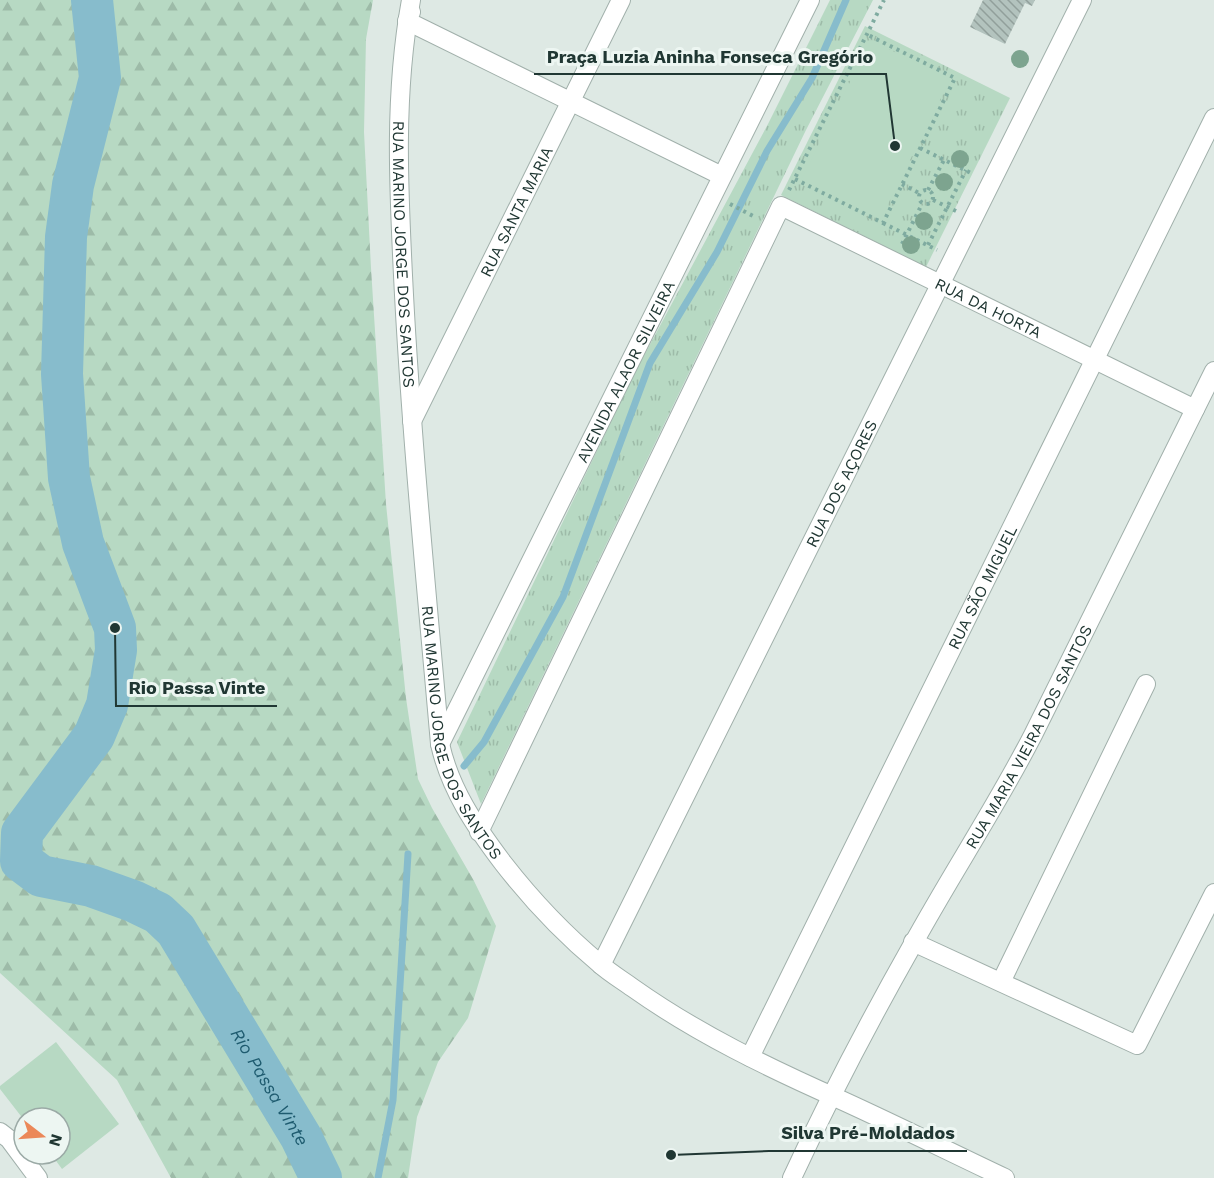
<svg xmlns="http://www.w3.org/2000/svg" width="1214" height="1178" viewBox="0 0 1214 1178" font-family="'Work Sans',sans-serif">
<defs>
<pattern id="grass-tufts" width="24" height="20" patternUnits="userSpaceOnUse" patternTransform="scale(1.5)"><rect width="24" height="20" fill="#b7d9c3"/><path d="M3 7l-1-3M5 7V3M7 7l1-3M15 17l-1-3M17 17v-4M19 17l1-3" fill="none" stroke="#9dbba8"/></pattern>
<pattern id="forest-firs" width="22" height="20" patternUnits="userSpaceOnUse" patternTransform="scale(1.5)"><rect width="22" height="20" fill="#b7d9c3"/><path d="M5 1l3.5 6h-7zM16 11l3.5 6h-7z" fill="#9dbba8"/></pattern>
<pattern id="building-back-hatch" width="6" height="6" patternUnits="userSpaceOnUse" patternTransform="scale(1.5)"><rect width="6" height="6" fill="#b3c3be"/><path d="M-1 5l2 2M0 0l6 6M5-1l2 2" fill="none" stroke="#919f9b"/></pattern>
</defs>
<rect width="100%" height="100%" fill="#dee9e4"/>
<g fill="url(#grass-tufts)">
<path d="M830,0H873L806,130L481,804L457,742L631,380L768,124Z"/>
<path d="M865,26L1010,98L926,267L781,195Z"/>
</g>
<path fill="url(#forest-firs)" d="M0,0H373L366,39L364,132L371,268L386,504L406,698L418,779L432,808L474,881L496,926L468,1018L438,1062L417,1117L408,1178H171L117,1080L0,973Z"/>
<g fill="#b7d9c3">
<path d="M871,40L950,80L880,220L801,180Z"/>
<path d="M56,1042L119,1124L62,1169L51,1154H60V1118H24V1120L0,1089V1086Z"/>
</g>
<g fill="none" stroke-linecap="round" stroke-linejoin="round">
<g stroke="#87bccc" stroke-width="7">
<path d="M464,766L484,742L563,597L650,363L717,252L767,151L812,78L846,0"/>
<path d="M378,1178L393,1100L408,854"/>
</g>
<path stroke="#87bccc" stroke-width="42" id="s1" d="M92,0L100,78L73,185L66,237L62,374L69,478L83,543L115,628L116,650L107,705L94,736L22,833L21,861L41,876L91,886L133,901L158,913L176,930L301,1137L321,1178"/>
</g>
<path fill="url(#building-back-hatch)" d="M983,0H1035L1032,6L1025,3L1005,44L970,27Z"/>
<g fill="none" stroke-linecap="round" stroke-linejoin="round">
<g stroke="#a1b0ab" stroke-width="20">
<g id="minor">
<path id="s2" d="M411,0C393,98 399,196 404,295C412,445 427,594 440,744C450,789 475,826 503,863C531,899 565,935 600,964C610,973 622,980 633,988C698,1034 769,1068 841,1100C896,1125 950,1152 1005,1178"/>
<path d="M411,12L407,21L722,176"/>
<path id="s3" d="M412,421L621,0"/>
<path id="s4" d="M440,744L810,0"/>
<path id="s5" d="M479,832L781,206L1195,409"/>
<path d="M913,942L1137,1045L1214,893"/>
<path id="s6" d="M601,965L1082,0"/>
<path d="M1001,982L1146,684"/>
<path id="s7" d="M750,1057L1214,118"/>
<path d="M0,1132L9,1139L38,1178"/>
<path id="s8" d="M792,1178C829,1098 870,1020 913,944C952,873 996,807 1033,735L1214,371"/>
</g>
</g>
<g stroke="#7faba0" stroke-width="4" stroke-dasharray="3 4.5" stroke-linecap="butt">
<path d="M920,148L973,174"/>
<path d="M795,179L883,223L955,78L866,34"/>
<path d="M902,184L919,193"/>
<circle cx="926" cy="197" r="7"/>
<path d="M789,190L884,0"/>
<path d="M928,190L944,160"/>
<path d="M933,200L956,211"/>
<path d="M730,204L755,217"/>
<path d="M883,223L937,250"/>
<path d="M902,244L922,204"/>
<path d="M928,245L966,170"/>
</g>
<use href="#minor" stroke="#fff" stroke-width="18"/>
</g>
<g fill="#7da48f">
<circle cx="1020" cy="59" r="9"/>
<circle cx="960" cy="159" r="9"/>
<circle cx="944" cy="182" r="9"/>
<circle cx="924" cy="221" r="9"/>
<circle cx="911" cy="245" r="9"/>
</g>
<g text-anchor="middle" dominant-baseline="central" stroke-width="6" stroke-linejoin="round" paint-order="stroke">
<g font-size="16" fill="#203733" stroke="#edf6f2">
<text stroke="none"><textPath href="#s3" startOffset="234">RUA SANTA MARIA</textPath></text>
<text stroke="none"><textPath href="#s2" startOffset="255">RUA MARINO JORGE DOS SANTOS</textPath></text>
<text stroke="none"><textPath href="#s5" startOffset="926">RUA DA HORTA</textPath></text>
<text stroke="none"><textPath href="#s4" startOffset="416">AVENIDA ALAOR SILVEIRA</textPath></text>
<text stroke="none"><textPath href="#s6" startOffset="538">RUA DOS AÇORES</textPath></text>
<text stroke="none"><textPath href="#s7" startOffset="524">RUA SÃO MIGUEL</textPath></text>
<text stroke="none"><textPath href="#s2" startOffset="741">RUA MARINO JORGE DOS SANTOS</textPath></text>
<text stroke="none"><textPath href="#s8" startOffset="501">RUA MARIA VIEIRA DOS SANTOS</textPath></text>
</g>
<g font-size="18" font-style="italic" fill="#1e5b6f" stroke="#edf6f2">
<text stroke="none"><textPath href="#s1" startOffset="1256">Rio Passa Vinte</textPath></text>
</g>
</g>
<path fill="none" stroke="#203733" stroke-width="2" d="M895 146L886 74H534M115 628L116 706H277M671 1155L769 1151H967"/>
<g fill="#203733" stroke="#edf6f2" stroke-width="2">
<circle cx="895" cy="146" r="6"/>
<circle cx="115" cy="628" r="6"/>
<circle cx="671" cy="1155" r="6"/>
</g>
<g font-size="18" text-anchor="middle" font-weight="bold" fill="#203733" stroke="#edf6f2" stroke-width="6" stroke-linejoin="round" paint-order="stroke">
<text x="710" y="63">Praça Luzia Aninha Fonseca Gregório</text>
<text x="197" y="694">Rio Passa Vinte</text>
<text x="868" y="1139">Silva Pré-Moldados</text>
</g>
<g transform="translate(42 1136) rotate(107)"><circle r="28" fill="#edf6f2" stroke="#9baaa6" stroke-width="1.5"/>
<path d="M0-4.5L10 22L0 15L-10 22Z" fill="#eb8859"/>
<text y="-9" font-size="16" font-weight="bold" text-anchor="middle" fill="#203733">N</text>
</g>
</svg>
